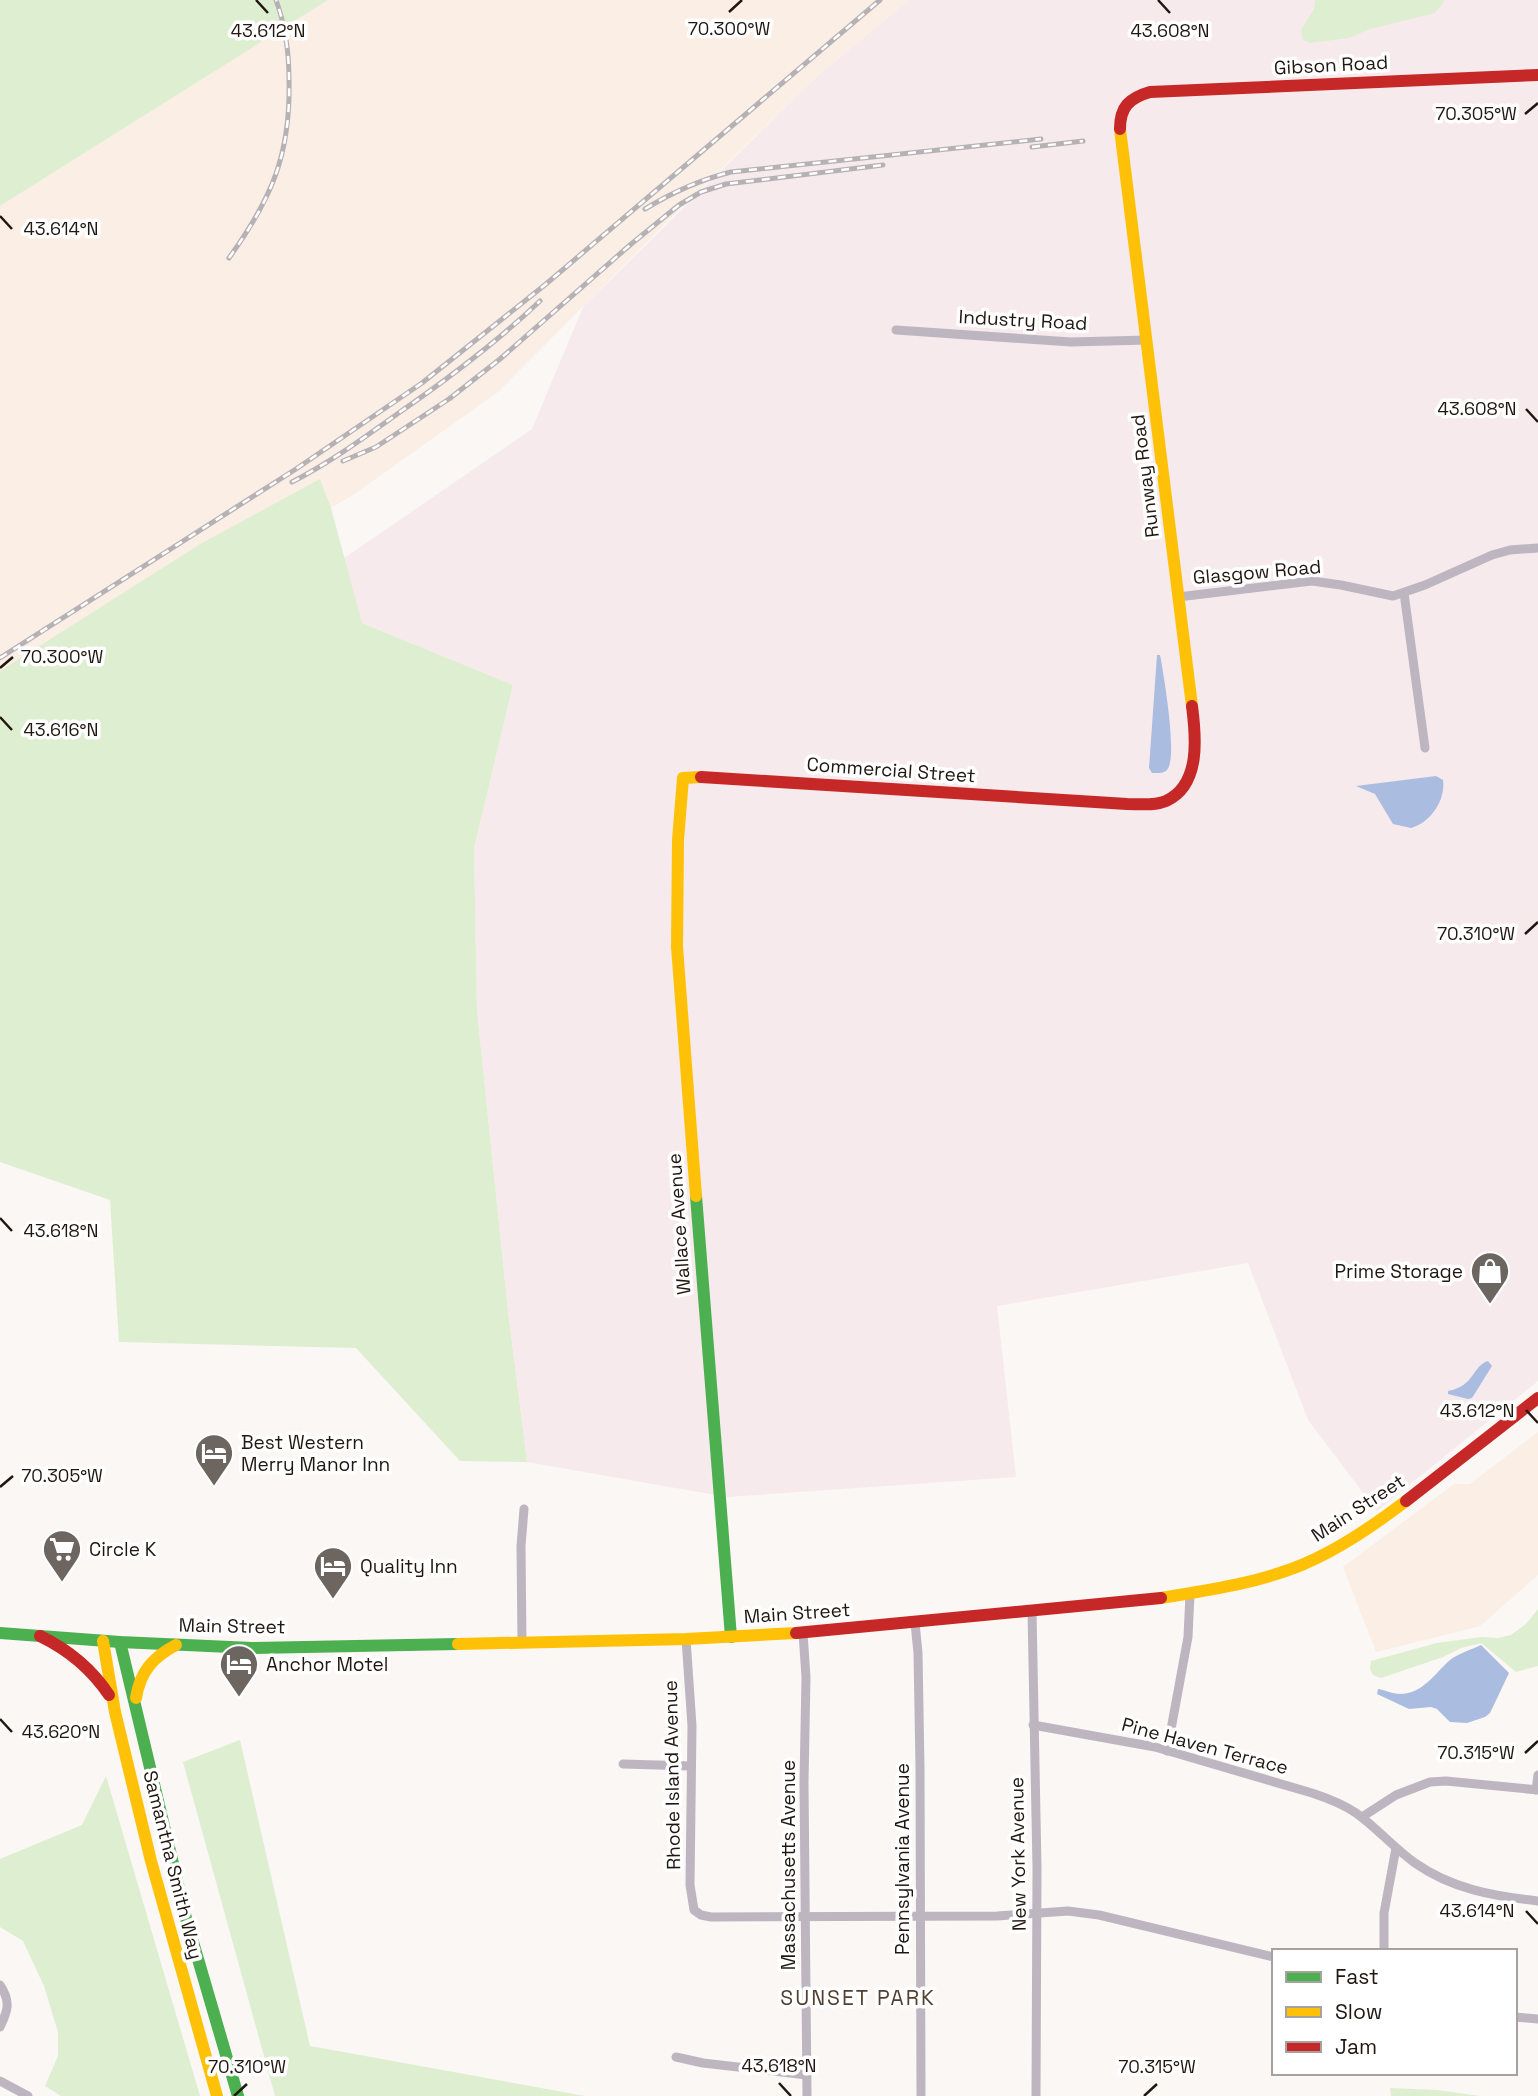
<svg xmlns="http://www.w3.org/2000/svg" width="1538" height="2096" viewBox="0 0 1538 2096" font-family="'Space Grotesk',sans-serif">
<rect width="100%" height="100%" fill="#faf7f4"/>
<g fill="#faeee5">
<path d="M328,0H909L813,80L681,208L498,392L353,495L0,697V206Z"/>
<path d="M1538,1432V1575L1480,1626L1376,1652L1343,1567L1454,1484H1470Z"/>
</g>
<path fill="#f7eaec" d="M909,0H1538V1381L1377,1511L1308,1420L1248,1263L997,1306L1016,1477L727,1497L527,1462L508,1311L477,1011L474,848L513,685L292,594L532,429L583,307L813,80Z"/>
<g fill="#deeed1">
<path d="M0,0H328L0,206Z"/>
<path d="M1315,0H1445L1435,13L1370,29L1349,38L1310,43L1303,40L1301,30L1314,9Z"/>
<path d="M320,479L331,508L362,623L513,685L474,848L477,1011L508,1311L527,1462L460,1461L356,1348L119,1342L110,1200L0,1162V671L202,543Z"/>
<path d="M1538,1609V1666L1516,1672L1481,1643L1461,1648L1443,1657L1381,1678L1373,1675L1370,1669L1371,1661L1437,1643L1481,1637L1498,1638L1511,1635L1526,1624Z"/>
<path d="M240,1740L310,2046L585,2096H275L183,1762Z"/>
<path d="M106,1776L200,2096H61L45,2086L58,2056V2032L44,1986L23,1941L0,1927V1859L82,1825Z"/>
<path d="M1390,2088L1437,2090L1480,2096H1391Z"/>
</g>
<g fill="#aabce0">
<path d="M1157,655H1160L1161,660C1164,678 1178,758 1167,770C1163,774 1157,773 1152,773L1149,768Z"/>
<path d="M1436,776L1443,780C1446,800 1430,823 1411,828L1393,824L1375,794L1356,786Z"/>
<path d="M1488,1361L1492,1366L1472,1398L1468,1399L1448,1394V1391C1475,1386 1472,1366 1488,1361Z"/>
<path d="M1481,1645L1509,1673L1490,1713L1485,1717L1467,1723L1450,1722L1437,1709L1431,1707L1409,1709L1377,1694L1378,1689C1386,1690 1392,1694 1400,1694C1423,1694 1435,1673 1450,1660C1459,1653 1471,1650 1481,1645Z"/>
</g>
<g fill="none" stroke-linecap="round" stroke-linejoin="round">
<g stroke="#bdb6c0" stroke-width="9">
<path d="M896,330L1071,342L1147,340"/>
<path d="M1404,593L1425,748"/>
<path d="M1178,597L1312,581L1341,585L1393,596L1425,585L1492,555L1510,550L1538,548"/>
<path d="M1032,1611L1037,1868L1036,2096"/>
<path d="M915,1623L918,1653L920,1768L921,2096"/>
<path d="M803,1633L806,1677L804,1783L807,2096"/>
<path d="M686,1639L692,1726L690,1885L694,1910L701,1915L711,1917L997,1916L1068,1911L1099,1915L1274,1957"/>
<path d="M522,1643L521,1546L524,1509"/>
<path d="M1033,1725L1155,1747L1312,1793C1327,1798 1343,1804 1356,1813C1377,1828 1394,1848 1415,1863C1452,1889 1493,1896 1538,1901"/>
<path d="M1167,1751L1188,1637L1190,1594"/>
<path d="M623,1764L691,1766"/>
<path d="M1536,1790L1538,1775"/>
<path d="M1362,1817L1396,1795L1430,1782L1446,1781L1538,1790"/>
<path d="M1384,1951V1913L1396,1848"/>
<path d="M0,1985C11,2001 8,2011 0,2027"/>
<path d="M1515,2017L1538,2019"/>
<path d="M676,2057L703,2063L807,2075"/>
<path d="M0,2081L28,2096"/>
</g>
<g stroke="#4caf50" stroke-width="12">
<path d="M696,1196L731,1637"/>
<path d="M0,1633L120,1642L252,1648L458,1644"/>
<path d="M120,1642L186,1918L238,2096"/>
</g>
<g stroke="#ffc107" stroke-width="12">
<path d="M1120,129L1192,706"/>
<path d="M696,1196L677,947L678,840L683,778L701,777"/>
<path d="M1161,1598C1209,1590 1259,1583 1304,1564C1341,1548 1374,1525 1406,1501"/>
<path d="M103,1641L115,1712L151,1861L217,2096"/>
<path d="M458,1644L686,1639L796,1633"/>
<path d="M136,1698C140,1672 153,1657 176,1645"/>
</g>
<g stroke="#c62828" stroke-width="12">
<path d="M1120,129C1120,107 1129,98 1150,92L1538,75"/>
<path d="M701,777L1127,804C1139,804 1154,806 1166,801C1201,785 1196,737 1192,706"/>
<path d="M1406,1501L1538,1398"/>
<path d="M796,1633L1161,1598"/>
<path d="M40,1636C69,1650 91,1668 109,1695"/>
</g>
<g stroke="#b6b1b4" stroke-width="5">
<g id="rail">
<path d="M1032,147L1083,141"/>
<path d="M645,209C673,192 699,180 731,172L1041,139"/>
<path d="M229,258C272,198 291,154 289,79C289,52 285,25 276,0"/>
<path d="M343,461L376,447L449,399L500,359L630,245L679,205L701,192L726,184L883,165"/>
<path d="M292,482C331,462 365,437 400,412C449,378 497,342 540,301"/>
<path d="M0,658L296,469L422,383L546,284L880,0"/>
</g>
</g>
<use href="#rail" stroke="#fff" stroke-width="2.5" stroke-dasharray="8" stroke-linecap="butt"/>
</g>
<path fill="none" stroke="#201711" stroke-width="2.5" d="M256,0L268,13M1158,0L1170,13M729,12L742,0M1525,114L1538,103M0,216L12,229M1526,409L1538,422M0,668L13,657M0,717L12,730M1525,934L1538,922M0,1218L12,1231M1526,1410L1538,1423M0,1487L13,1476M0,1719L12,1732M1525,1753L1538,1741M1526,1911L1538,1924M779,2083L791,2096M234,2096L247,2084M1144,2096L1157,2084"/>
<defs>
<g id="shop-pin" transform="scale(2.0125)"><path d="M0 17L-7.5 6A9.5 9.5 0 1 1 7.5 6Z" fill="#6c6560" stroke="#fff"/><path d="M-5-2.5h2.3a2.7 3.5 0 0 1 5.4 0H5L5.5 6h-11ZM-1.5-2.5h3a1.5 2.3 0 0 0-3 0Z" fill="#fff"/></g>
<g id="hotel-pin" transform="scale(2.0125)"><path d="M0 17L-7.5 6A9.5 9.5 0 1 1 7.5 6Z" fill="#6c6560" stroke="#fff"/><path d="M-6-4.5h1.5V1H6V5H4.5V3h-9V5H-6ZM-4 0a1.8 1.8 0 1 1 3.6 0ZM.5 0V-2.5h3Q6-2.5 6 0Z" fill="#fff"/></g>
<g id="supermarket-pin" transform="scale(2.0125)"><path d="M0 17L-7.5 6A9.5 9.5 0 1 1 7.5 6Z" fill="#6c6560" stroke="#fff"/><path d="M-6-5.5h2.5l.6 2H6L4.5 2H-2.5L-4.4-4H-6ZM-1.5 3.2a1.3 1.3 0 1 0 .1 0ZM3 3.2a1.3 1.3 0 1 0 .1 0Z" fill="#fff"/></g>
</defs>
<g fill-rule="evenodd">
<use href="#shop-pin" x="1490" y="1271"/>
<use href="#hotel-pin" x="214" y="1453"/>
<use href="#supermarket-pin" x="62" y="1549"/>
<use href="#hotel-pin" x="333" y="1566"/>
<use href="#hotel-pin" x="239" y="1664"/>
</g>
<g text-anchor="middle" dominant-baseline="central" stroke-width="7" stroke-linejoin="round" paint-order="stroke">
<g font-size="19" fill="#201711" stroke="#fff">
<text transform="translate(1331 65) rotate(-3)">Gibson Road</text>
<text transform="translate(1023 320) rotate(3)">Industry Road</text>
<text transform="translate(1145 476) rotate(-97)">Runway Road</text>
<text transform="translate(1257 572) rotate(-5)">Glasgow Road</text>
<text transform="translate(891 770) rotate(4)">Commercial Street</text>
<text transform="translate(679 1224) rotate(-94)">Wallace Avenue</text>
<text transform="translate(1358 1508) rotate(-33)">Main Street</text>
<text transform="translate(797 1613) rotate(-4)">Main Street</text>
<text transform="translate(232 1626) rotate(1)">Main Street</text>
<text transform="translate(1205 1746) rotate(15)">Pine Haven Terrace</text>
<text transform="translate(672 1775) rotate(-91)">Rhode Island Avenue</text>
<text transform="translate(1018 1854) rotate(-91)">New York Avenue</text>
<text transform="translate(902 1859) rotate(-90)">Pennsylvania Avenue</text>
<text transform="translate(173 1865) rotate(76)">Samantha Smith Way</text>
<text transform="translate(788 1865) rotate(-90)">Massachusetts Avenue</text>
</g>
<g font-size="19" fill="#201711" stroke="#fff" text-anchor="start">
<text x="1463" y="1271" text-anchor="end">Prime Storage</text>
<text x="241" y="1442">Best Western<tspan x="241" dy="22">Merry Manor Inn</tspan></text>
<text x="89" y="1549">Circle K</text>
<text x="360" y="1566">Quality Inn</text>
<text x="266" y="1664">Anchor Motel</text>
</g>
<g font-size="21" letter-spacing="2" fill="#533f30" stroke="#fff">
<text x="858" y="1997">SUNSET PARK</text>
</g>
</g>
<g font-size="18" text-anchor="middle" fill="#201711" stroke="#fff" stroke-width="7" stroke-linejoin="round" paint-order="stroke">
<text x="729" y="35">70.300°W</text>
<text x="268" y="37">43.612°N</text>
<text x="1170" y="37">43.608°N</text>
<text x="1476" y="120">70.305°W</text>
<text x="61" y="235">43.614°N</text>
<text x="1477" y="415">43.608°N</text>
<text x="62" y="663">70.300°W</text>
<text x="61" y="736">43.616°N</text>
<text x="1476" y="940">70.310°W</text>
<text x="61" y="1237">43.618°N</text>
<text x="1477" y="1417">43.612°N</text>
<text x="62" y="1482">70.305°W</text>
<text x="61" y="1738">43.620°N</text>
<text x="1476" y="1759">70.315°W</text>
<text x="1477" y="1917">43.614°N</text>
<text x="779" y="2072">43.618°N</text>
<text x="247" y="2073">70.310°W</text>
<text x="1157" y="2073">70.315°W</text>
</g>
<rect x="1272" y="1949" width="245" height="126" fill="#ffffff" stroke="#a6a2a0" stroke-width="2"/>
<rect x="1286" y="1972" width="35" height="10" fill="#4caf50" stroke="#a6a2a0" stroke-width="2"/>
<text x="1335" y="1984" font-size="21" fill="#201711">Fast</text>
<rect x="1286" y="2007" width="35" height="10" fill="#ffc107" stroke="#a6a2a0" stroke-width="2"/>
<text x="1335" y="2019" font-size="21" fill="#201711">Slow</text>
<rect x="1286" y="2042" width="35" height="10" fill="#c62828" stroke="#a6a2a0" stroke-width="2"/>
<text x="1335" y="2054" font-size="21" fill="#201711">Jam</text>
</svg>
